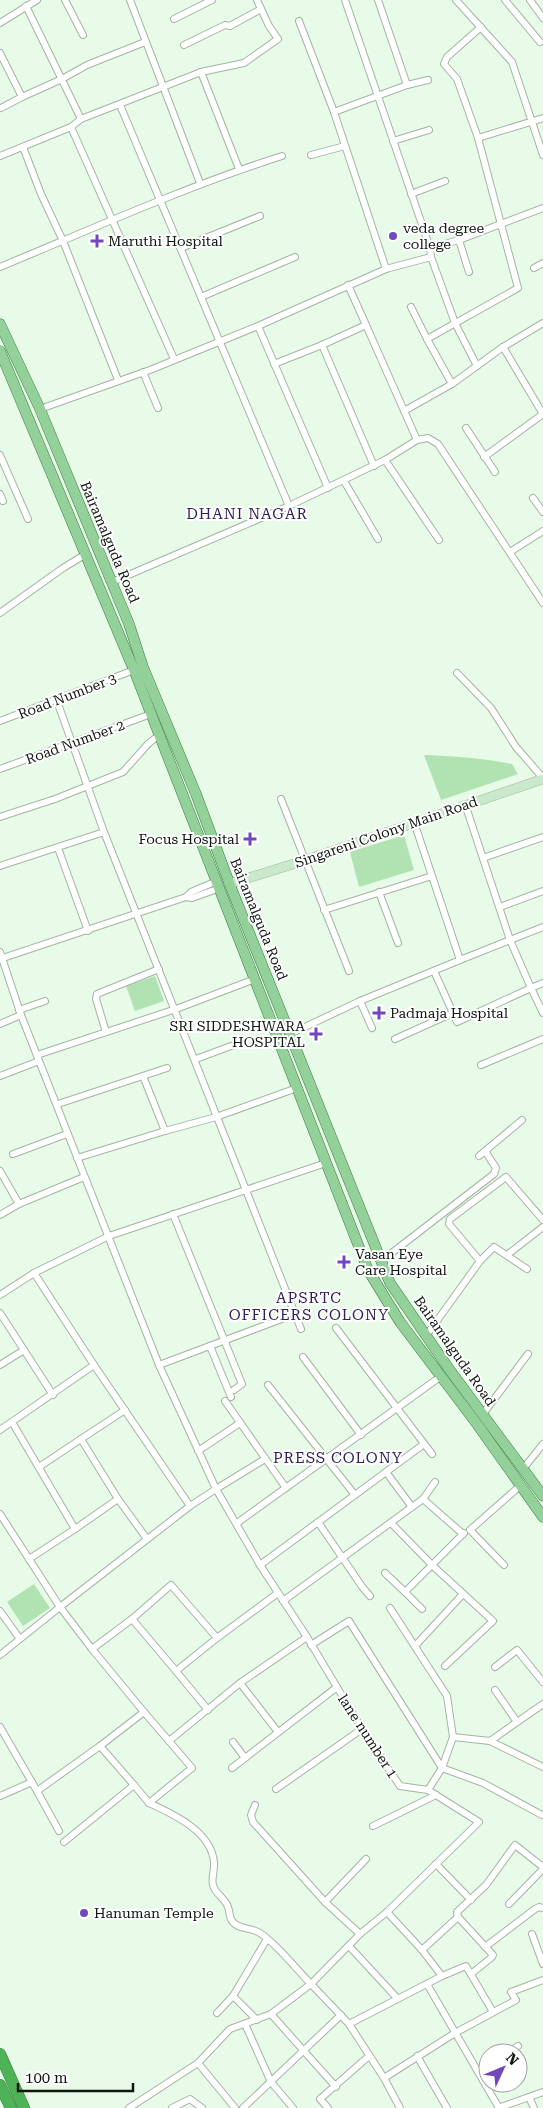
<svg xmlns="http://www.w3.org/2000/svg" width="543" height="2108" viewBox="0 0 543 2108" font-family="'Roboto Serif',serif">
<rect width="100%" height="100%" fill="#e8fbe8"/>
<g fill="#b1e2b2">
<path d="M424,755C454,756 482,758 512,764L518,774L441,800Z"/>
<path d="M404,835L414,870L359,887L350,852Z"/>
<path d="M155,976L164,1001L135,1011L126,986Z"/>
<path d="M34,1584L50,1608L23,1626L7,1602Z"/>
</g>
<g fill="none" stroke-linecap="round" stroke-linejoin="round">
<g stroke="#a3b4a3" stroke-width="8">
<g id="street">
<path d="M65,0L83,35"/>
<path d="M130,0L200,183"/>
<path d="M345,0L430,248L431,257L455,323L477,366"/>
<path d="M378,0L407,85"/>
<path d="M456,0L512,62L543,155"/>
<path d="M505,0L540,42"/>
<path d="M530,0L543,18"/>
<path d="M26,6L81,119"/>
<path d="M174,19L212,0"/>
<path d="M299,21L334,112L386,269"/>
<path d="M0,23L37,0"/>
<path d="M184,45L225,25L230,26L261,9"/>
<path d="M0,53L22,97L62,79L87,65L145,42"/>
<path d="M201,72L239,169"/>
<path d="M120,105L289,506"/>
<path d="M1,108L22,97"/>
<path d="M334,112L407,85L428,80"/>
<path d="M71,127L174,359"/>
<path d="M478,138L543,118"/>
<path d="M393,141L429,130"/>
<path d="M23,147L41,194L63,241L118,380"/>
<path d="M311,155L345,146"/>
<path d="M0,156L71,127L81,119L201,72L244,63L278,39L269,26L257,0"/>
<path d="M411,194L445,181"/>
<path d="M459,240L469,272"/>
<path d="M181,248L260,216"/>
<path d="M430,248L459,240L543,208"/>
<path d="M0,267C94,228 185,187 282,156"/>
<path d="M534,268L543,263"/>
<path d="M201,297L295,257"/>
<path d="M411,307L427,339"/>
<path d="M366,325L417,440"/>
<path d="M258,326L328,488"/>
<path d="M322,345L366,325L348,285"/>
<path d="M503,347L543,414"/>
<path d="M274,364L322,345L374,466"/>
<path d="M143,372L158,408"/>
<path d="M452,384L427,339L518,288L478,138L457,79L444,64L447,57L481,27"/>
<path d="M40,409L150,370L258,326L386,269L431,257"/>
<path d="M404,411L452,384L503,347L543,323"/>
<path d="M466,428L495,472"/>
<path d="M0,455L28,519"/>
<path d="M484,457L543,414"/>
<path d="M344,481L378,539"/>
<path d="M0,494L3,501"/>
<path d="M533,498L543,512"/>
<path d="M439,540L385,460L417,440L428,438L438,444L543,603"/>
<path d="M510,552L543,531"/>
<path d="M112,582L289,506L385,460"/>
<path d="M0,613L63,568L86,554"/>
<path d="M457,673L491,708L516,747L543,778"/>
<path d="M0,721L134,670"/>
<path d="M0,769L151,714"/>
<path d="M281,799L349,971"/>
<path d="M0,817L55,799L123,772L148,744L159,735"/>
<path d="M414,822L460,960L510,940L465,804"/>
<path d="M104,832L301,1329"/>
<path d="M58,848L88,931"/>
<path d="M483,858L543,837"/>
<path d="M0,866L104,832L57,701"/>
<path d="M379,892L398,943"/>
<path d="M186,897L191,892L217,881"/>
<path d="M500,907L543,891"/>
<path d="M324,910L432,876"/>
<path d="M543,927L510,940L531,988L543,983"/>
<path d="M0,952L21,1015L0,1024"/>
<path d="M0,959L186,897L192,898L220,888"/>
<path d="M434,971L453,1013"/>
<path d="M19,1010L45,1001"/>
<path d="M21,1015L159,1365L216,1489L190,1506L60,1607L92,1649L132,1619L171,1585L217,1638L278,1593"/>
<path d="M372,1028L360,1001L460,960"/>
<path d="M106,1032L96,999L97,994L159,969"/>
<path d="M290,1034L360,1001"/>
<path d="M395,1039L453,1013L457,1022L531,988L543,1013"/>
<path d="M37,1055L176,1009L255,979"/>
<path d="M196,1059L231,1046"/>
<path d="M481,1065L543,1039"/>
<path d="M0,1076L39,1061"/>
<path d="M143,1076L165,1131L216,1117L297,1088"/>
<path d="M58,1104L167,1068"/>
<path d="M13,1154L67,1134"/>
<path d="M479,1156L522,1120"/>
<path d="M77,1158L165,1131"/>
<path d="M0,1171L19,1204L84,1177"/>
<path d="M173,1214L242,1384L234,1390"/>
<path d="M0,1215L19,1204"/>
<path d="M507,1255L543,1227"/>
<path d="M480,1261L494,1247L527,1269"/>
<path d="M380,1262L494,1174L496,1168L485,1151"/>
<path d="M0,1295L34,1273L109,1236L326,1163"/>
<path d="M0,1313L53,1395"/>
<path d="M336,1328L432,1454"/>
<path d="M426,1336L480,1261L449,1224L450,1219L506,1177L543,1220"/>
<path d="M210,1346L231,1397"/>
<path d="M303,1357L361,1435"/>
<path d="M0,1365L24,1350"/>
<path d="M94,1365L190,1506"/>
<path d="M159,1365L295,1314"/>
<path d="M268,1385L355,1495"/>
<path d="M225,1401L286,1488"/>
<path d="M483,1414L528,1354"/>
<path d="M12,1422L75,1529L118,1499L81,1439L39,1467"/>
<path d="M0,1430L94,1365L34,1273"/>
<path d="M81,1439L125,1410"/>
<path d="M198,1451L240,1423"/>
<path d="M265,1459L216,1489L260,1565L424,1444"/>
<path d="M523,1469L543,1444"/>
<path d="M386,1472L412,1507"/>
<path d="M118,1499L147,1539"/>
<path d="M423,1499L435,1482"/>
<path d="M0,1514L60,1607L20,1639L0,1611"/>
<path d="M318,1522L363,1588L370,1596"/>
<path d="M237,1523L440,1377"/>
<path d="M391,1523L433,1566L493,1621L445,1666"/>
<path d="M29,1559L75,1529"/>
<path d="M260,1565L307,1637L362,1729L400,1786L428,1790L442,1768L453,1737L447,1696L390,1608"/>
<path d="M504,1565L470,1530L521,1485"/>
<path d="M385,1573L405,1592"/>
<path d="M283,1601L423,1499L463,1534"/>
<path d="M422,1609L405,1592L464,1533"/>
<path d="M132,1619L176,1671L217,1638"/>
<path d="M311,1645L349,1621L442,1768L483,1783L542,1815"/>
<path d="M415,1646L463,1594"/>
<path d="M0,1655L20,1639"/>
<path d="M495,1667L517,1650L543,1682"/>
<path d="M176,1671L208,1710"/>
<path d="M240,1683L278,1732"/>
<path d="M495,1690L517,1722"/>
<path d="M144,1712L169,1741L240,1683L307,1637"/>
<path d="M0,1727L37,1791L100,1746L144,1712L92,1649"/>
<path d="M453,1737L490,1741L543,1704"/>
<path d="M490,1741L543,1767"/>
<path d="M233,1742L245,1758L337,1687"/>
<path d="M232,1768L245,1758"/>
<path d="M134,1785L149,1803L192,1768L169,1741"/>
<path d="M276,1789L362,1729"/>
<path d="M37,1791L59,1831"/>
<path d="M0,1796L32,1782"/>
<path d="M149,1803C173,1814 211,1831 214,1862C215,1870 211,1878 213,1885C215,1894 225,1898 228,1907C230,1912 229,1917 232,1921C238,1930 251,1927 260,1933C279,1946 295,1968 311,1984L271,2014L230,2029L198,2063L235,2108"/>
<path d="M255,1805L251,1815L253,1822L325,1902L360,1934L387,1912L479,1822L428,1790"/>
<path d="M373,1826L436,1795"/>
<path d="M64,1842L134,1785L100,1746"/>
<path d="M436,1864L471,1900"/>
<path d="M325,1902L366,1859"/>
<path d="M509,1904L543,1869"/>
<path d="M387,1912L422,1950"/>
<path d="M458,1917L457,1912L486,1885L515,1845L543,1867"/>
<path d="M360,1934L311,1984L349,2024L384,2078L455,2033L516,2000L511,1992L543,1980"/>
<path d="M532,1934L543,1964"/>
<path d="M349,1946L397,1998"/>
<path d="M485,1947L535,1909L539,1907L543,1908"/>
<path d="M442,1976L466,1966L493,2012"/>
<path d="M427,1984L499,2108"/>
<path d="M233,1996L257,2020"/>
<path d="M217,2013L233,1996L267,1939"/>
<path d="M271,2014L336,2087"/>
<path d="M245,2024L271,2082L293,2108"/>
<path d="M349,2024L442,1976L422,1950L458,1917L493,1955L492,1957L471,1974"/>
<path d="M507,2053L518,2046"/>
<path d="M417,2056L447,2108"/>
<path d="M478,2071L488,2065"/>
<path d="M384,2078L400,2108"/>
<path d="M529,2097L534,2108"/>
<path d="M129,2108L198,2063"/>
<path d="M172,2108L190,2099L202,2108"/>
<path d="M243,2108L341,2015"/>
<path d="M328,2108L320,2099L369,2056"/>
<path d="M498,2108L543,2092"/>
</g>
</g>
<g stroke="#a3b4a3" stroke-width="10">
<path id="secondary" d="M229,884L306,860L543,779"/>
</g>
<g stroke="#387c3e" stroke-width="11">
<g id="primary">
<path d="M0,324L40,409L129,624L143,667L196,794L230,885L390,1283L449,1369L543,1496"/>
<path d="M0,351L134,670L368,1270L400,1322L477,1424L543,1517"/>
</g>
</g>
<g stroke="#387c3e" stroke-width="12">
<g id="highway">
<path d="M0,2054L24,2108"/>
<path d="M0,2085L11,2108"/>
</g>
</g>
<use href="#street" stroke="#fff" stroke-width="6"/>
<use href="#secondary" stroke="#cae8cc" stroke-width="9"/>
<use href="#primary" stroke="#94d19a" stroke-width="10"/>
<use href="#highway" stroke="#4db356" stroke-width="11"/>
</g>
<g fill="#7147bf" stroke="#fff" stroke-width="2">
<circle cx="393" cy="236" r="5"/>
<path d="M94.5 233.5h5v5h5v5h-5v5h-5v-5h-5v-5h5z"/>
<path d="M247.5 831.5h5v5h5v5h-5v5h-5v-5h-5v-5h5z"/>
<path d="M376.5 1005.5h5v5h5v5h-5v5h-5v-5h-5v-5h5z"/>
<path d="M313.5 1026.5h5v5h5v5h-5v5h-5v-5h-5v-5h5z"/>
<path d="M341.5 1254.5h5v5h5v5h-5v5h-5v-5h-5v-5h5z"/>
<circle cx="84" cy="1913" r="5"/>
</g>
<g text-anchor="middle" dominant-baseline="central" stroke-width="4" stroke-linejoin="round" paint-order="stroke">
<g font-size="14" fill="#101711" stroke="#fff" text-anchor="start">
<text x="403" y="228">veda degree<tspan x="403" dy="16">college</tspan></text>
<text x="108" y="241">Maruthi Hospital</text>
<text x="239" y="839" text-anchor="end">Focus Hospital</text>
<text x="390" y="1013">Padmaja Hospital</text>
<text x="305" y="1026" text-anchor="end">SRI SIDDESHWARA<tspan x="305" dy="16">HOSPITAL</tspan></text>
<text x="355" y="1254">Vasan Eye<tspan x="355" dy="16">Care Hospital</tspan></text>
<text x="94" y="1913">Hanuman Temple</text>
</g>
<g font-size="14" fill="#101711" stroke="#fff">
<text transform="translate(110 542) rotate(67)">Bairamalguda Road</text>
<text transform="translate(67 696) rotate(-21)">Road Number 3</text>
<text transform="translate(75 742) rotate(-20)">Road Number 2</text>
<text transform="translate(386 832) rotate(-19)">Singareni Colony Main Road</text>
<text transform="translate(259 919) rotate(68)">Bairamalguda Road</text>
<text transform="translate(455 1351) rotate(55)">Bairamalguda Road</text>
<text transform="translate(368 1736) rotate(57)">lane number 1</text>
</g>
<g font-size="15" letter-spacing="1" fill="#321e58" stroke="#fff">
<text x="247" y="514">DHANI NAGAR</text>
<text x="309" y="1298">APSRTC<tspan x="309" dy="17">OFFICERS COLONY</tspan></text>
<text x="338" y="1458">PRESS COLONY</text>
</g>
</g>
<g transform="translate(503 2068) rotate(46)"><circle r="24" fill="#ffffff" stroke="#9fa2a0"/>
<path d="M0-4L9 19L0 12L-9 19Z" fill="#7147bf"/>
<text y="-8" font-size="14" font-weight="bold" text-anchor="middle" fill="#101711">N</text>
</g>
<path d="M18 2083v8h115v-8" fill="none" stroke="#101711" stroke-width="2.5"/>
<text x="25" y="2083" font-size="15" fill="#101711" stroke="#ffffff" stroke-width="4" paint-order="stroke">100 m</text>
</svg>
